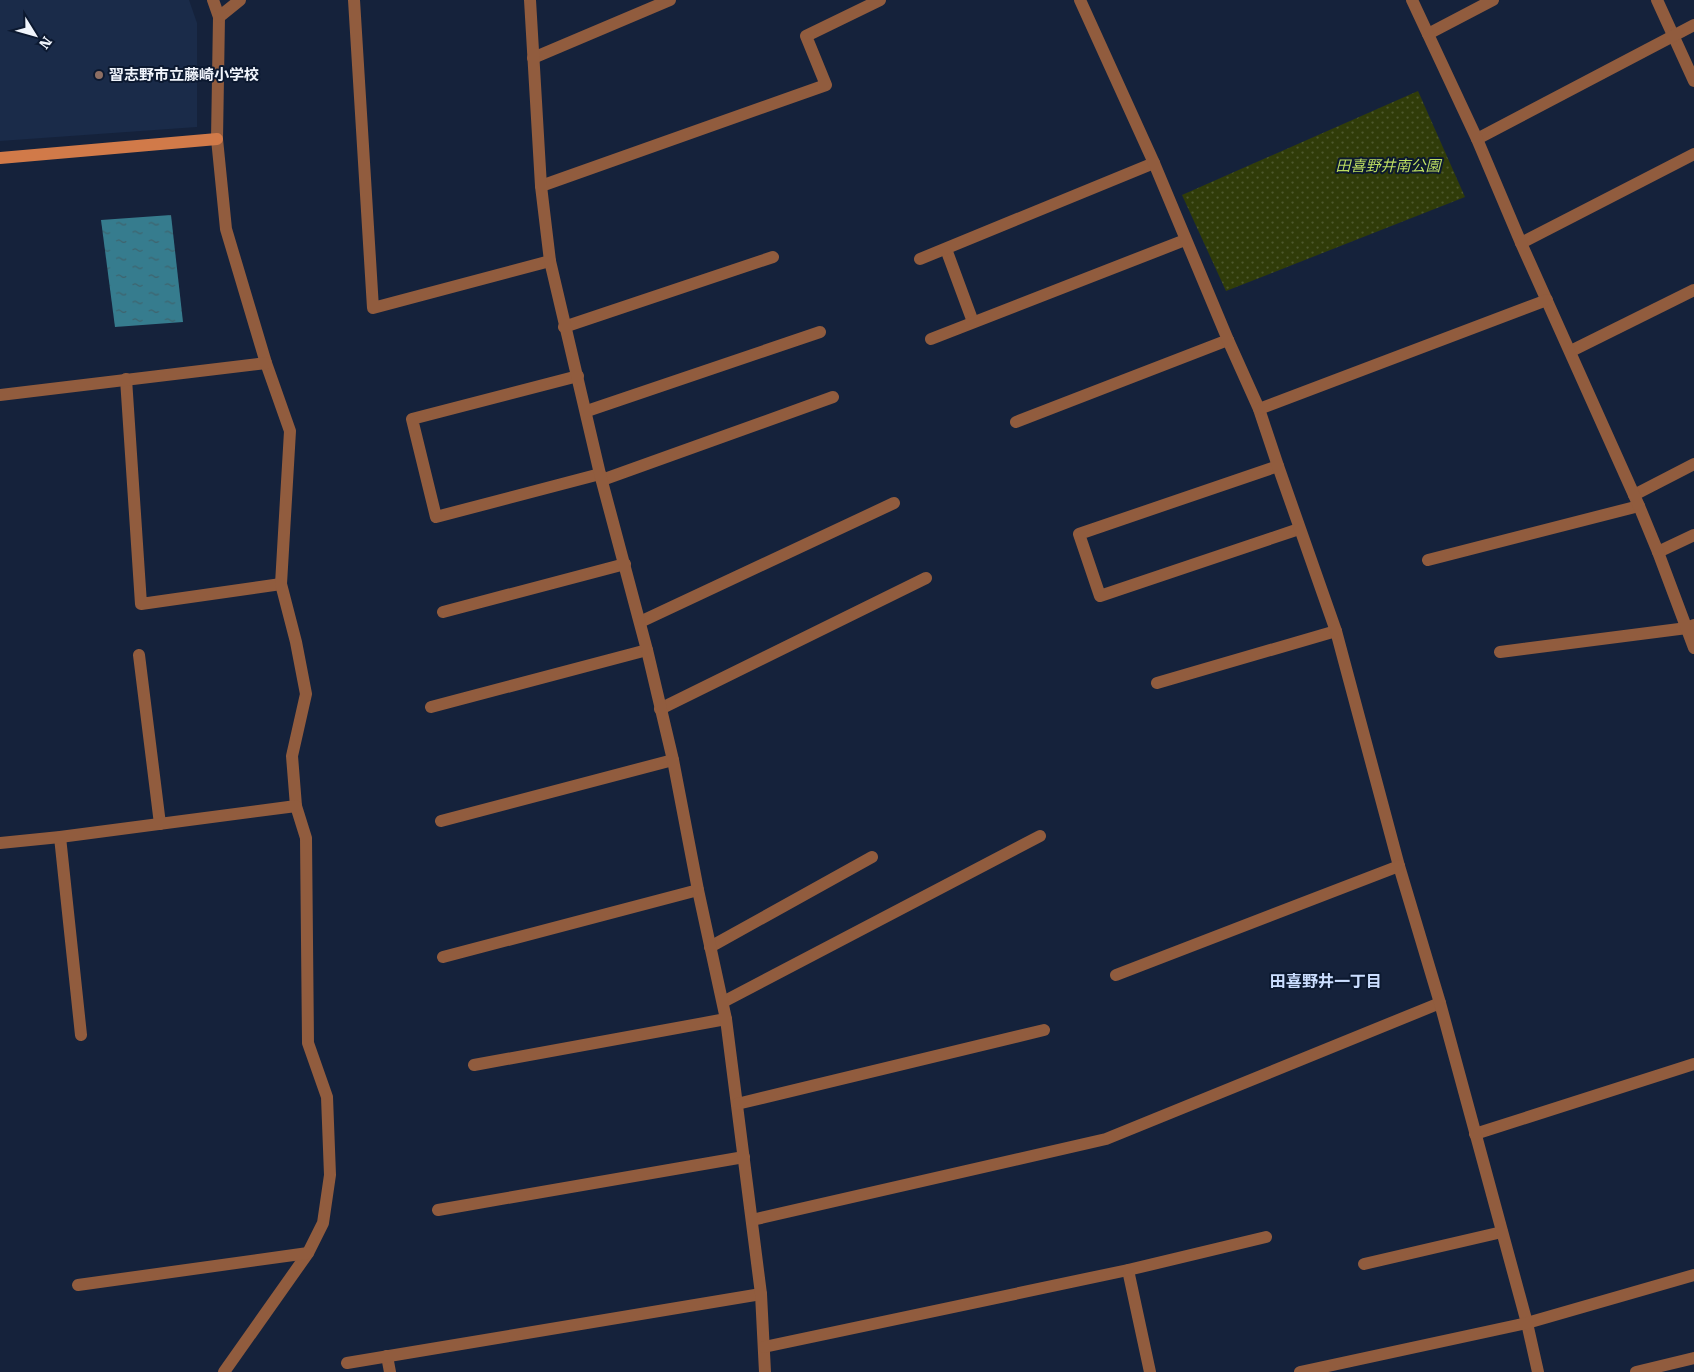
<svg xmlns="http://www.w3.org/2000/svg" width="1694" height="1372" viewBox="0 0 1694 1372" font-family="'Roboto Serif','Noto Sans JP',serif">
<defs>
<pattern id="park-dots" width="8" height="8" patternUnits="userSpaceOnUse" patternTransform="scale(1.25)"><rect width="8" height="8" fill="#303c09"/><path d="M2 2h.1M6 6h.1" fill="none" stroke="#4e592e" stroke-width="1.8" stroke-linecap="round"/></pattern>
<pattern id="water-ripples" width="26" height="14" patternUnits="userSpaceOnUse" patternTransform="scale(1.25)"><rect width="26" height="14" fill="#367c8e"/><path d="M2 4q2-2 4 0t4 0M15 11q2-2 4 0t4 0" fill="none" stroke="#3f636d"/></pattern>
</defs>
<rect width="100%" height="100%" fill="#15223b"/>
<path fill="#1a2b49" d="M0,0H189L197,23V127L0,141Z"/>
<path fill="url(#park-dots)" d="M1418,91L1465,197L1226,291L1182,195Z"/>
<path fill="url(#water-ripples)" d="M171,215L183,322L115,327L101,220Z"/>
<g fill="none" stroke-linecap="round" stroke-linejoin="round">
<g stroke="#915c3e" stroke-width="12">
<path d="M1657,0L1694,81"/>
<path d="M1428,34L1493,0"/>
<path d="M533,58L670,0"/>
<path d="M1477,139L1694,25"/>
<path d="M541,186L826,85L806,36L880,0"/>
<path d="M1521,243L1694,154"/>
<path d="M946,249L973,322"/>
<path d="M920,259L1154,163"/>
<path d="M564,327L773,257"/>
<path d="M931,339L1185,240"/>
<path d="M1571,351L1694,290"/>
<path d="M578,376L412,419L436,517L600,474"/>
<path d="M126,379L141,604L281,584"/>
<path d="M587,411L820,332"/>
<path d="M1016,422L1228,340"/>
<path d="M1278,466L1079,534L1100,596L1299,529"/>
<path d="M602,480L833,397"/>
<path d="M1634,495L1694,464"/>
<path d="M1658,552L1694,535"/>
<path d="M1428,560L1639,506"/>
<path d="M443,612L625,564"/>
<path d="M640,622L894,503"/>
<path d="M1500,652L1687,628L1694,625"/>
<path d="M139,655L160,824"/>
<path d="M1157,683L1336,631"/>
<path d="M431,707L647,650"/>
<path d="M660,709L926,578"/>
<path d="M441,821L673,760"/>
<path d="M60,837L81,1035"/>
<path d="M710,947L872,857"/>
<path d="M443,957L698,890"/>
<path d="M723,1002L1040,836"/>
<path d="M474,1065L726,1019"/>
<path d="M1475,1134L1694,1064"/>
<path d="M438,1210L744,1157"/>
<path d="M752,1220L1106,1139L1440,1003"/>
<path d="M1364,1264L1502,1232"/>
<path d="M387,1356L390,1372"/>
<path d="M347,1363L761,1294"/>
<path d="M1636,1372L1694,1358"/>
</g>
<g stroke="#915c3e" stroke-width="12">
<path d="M213,0L219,17L217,139L226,229L266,363L290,431L281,584L296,642L306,694L292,756L296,806L306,838L308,1043L327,1097L330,1175L323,1223L308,1253L224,1372"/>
<path d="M354,0L373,308L550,261"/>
<path d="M530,0L541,186L550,261L600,474L647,650L673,760L698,890L726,1019L761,1294L765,1372"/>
<path d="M1080,0L1154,163L1228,340L1259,409L1278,466L1336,631L1399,866L1440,1003L1527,1323L1538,1372"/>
<path d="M1412,0L1477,139L1521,243L1639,506L1658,552L1694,648"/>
<path d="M219,17L240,0"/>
<path d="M0,395L266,363"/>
<path d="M1259,409L1547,300"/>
<path d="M0,843L60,837L296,806"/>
<path d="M1116,975L1399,866"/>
<path d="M737,1104L1044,1030"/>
<path d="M1128,1270L1150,1372"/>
<path d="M78,1285L308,1253"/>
<path d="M764,1347L1128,1270L1266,1237"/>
<path d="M1300,1372L1527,1323L1694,1275"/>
</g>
<path stroke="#d17a49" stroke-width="12" d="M0,158L217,139"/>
</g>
<circle fill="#8d6e63" stroke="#0c1930" stroke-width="2" cx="99" cy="75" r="5"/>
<g text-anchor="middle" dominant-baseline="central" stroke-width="4" stroke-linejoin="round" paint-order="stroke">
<g font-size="15" font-weight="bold" fill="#f1f5fc" stroke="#0c1930" text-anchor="start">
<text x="109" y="75">習志野市立藤崎小学校</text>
</g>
<g font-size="15" font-style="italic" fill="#bcdd61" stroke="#0c1930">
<text x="1388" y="166">田喜野井南公園</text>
</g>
<g font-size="16" font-weight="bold" fill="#cbdeff" stroke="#0c1930">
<text x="1326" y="981">田喜野井一丁目</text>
</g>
</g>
<g transform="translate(35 35) rotate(127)" stroke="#0c1930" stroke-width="4" paint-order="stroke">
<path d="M0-4L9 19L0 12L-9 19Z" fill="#f1f5fc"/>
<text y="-8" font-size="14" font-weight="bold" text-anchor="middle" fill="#f1f5fc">N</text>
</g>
</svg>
